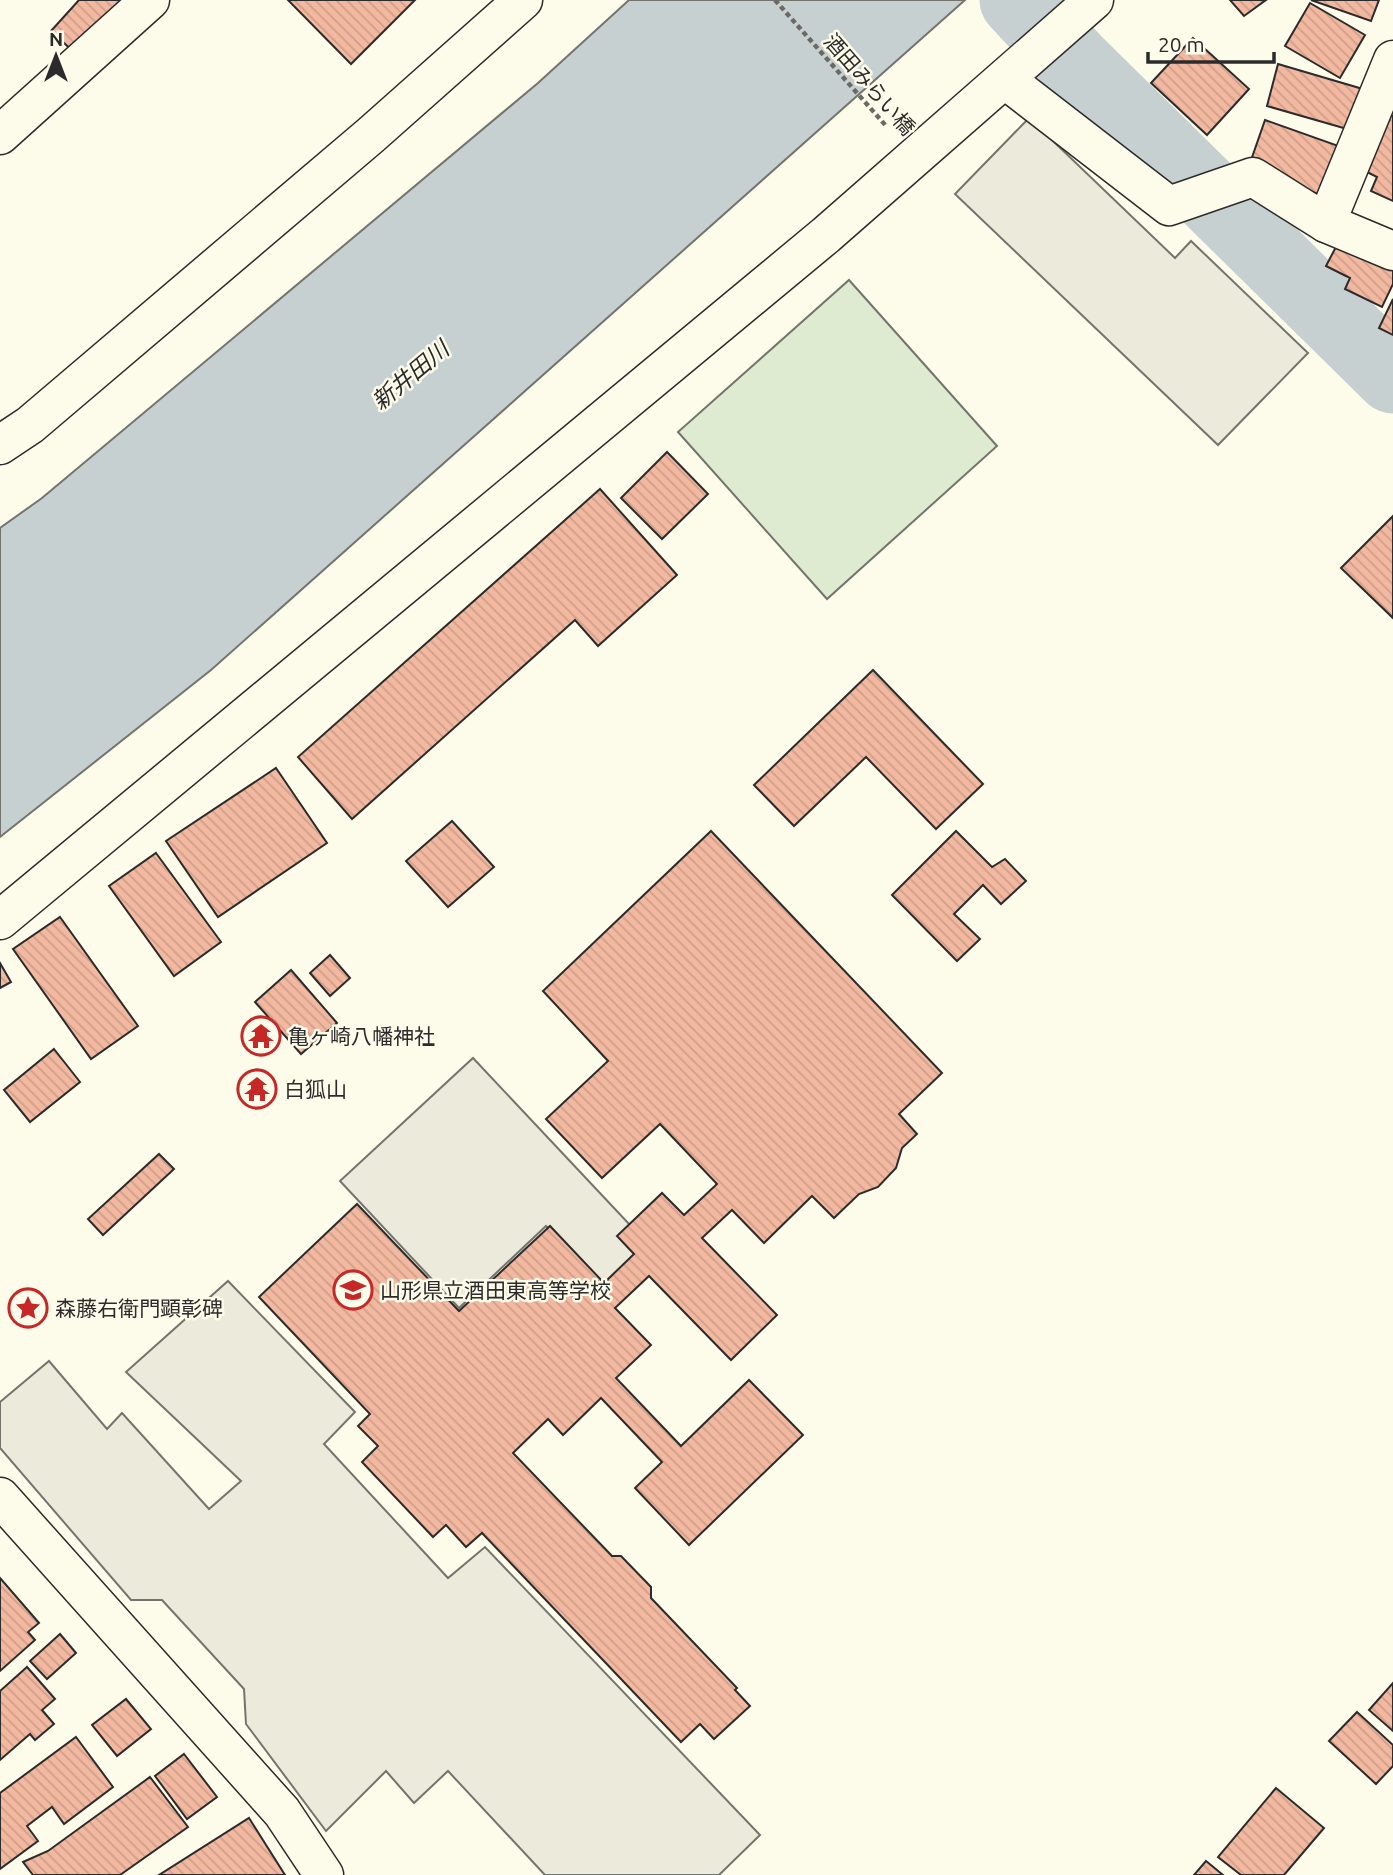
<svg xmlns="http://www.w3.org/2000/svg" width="1393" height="1875" viewBox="0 0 1393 1875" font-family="Ubuntu,'Noto Sans JP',sans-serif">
<defs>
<pattern id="building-back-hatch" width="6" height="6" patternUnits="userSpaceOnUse" patternTransform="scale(1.75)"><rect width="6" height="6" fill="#f2b8a0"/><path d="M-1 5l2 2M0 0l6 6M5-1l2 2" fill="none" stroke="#d09e8a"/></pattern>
</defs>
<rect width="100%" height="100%" fill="#fdfbea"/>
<path fill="#deebd1" stroke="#74746e" stroke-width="2" d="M849,280L997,446L827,599L678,432Z"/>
<g fill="#eceadb" stroke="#74746e" stroke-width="2">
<path d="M1029,118L1175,258L1191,241L1308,353L1218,445L955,194Z"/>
<path d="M473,1058L630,1225L636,1254L602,1285L546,1226L459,1308L340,1181Z"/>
<path d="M228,1281L355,1412L324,1444L448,1578L485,1547L760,1835L719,1875H545L448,1771L414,1803L386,1771L326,1831L246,1724L244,1689L162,1600H131L0,1448V1402L49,1361L107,1429L122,1413L209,1509L241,1481L126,1372Z"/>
</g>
<path fill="#c7d0d0" stroke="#74746e" stroke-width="2" d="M629,0H965L211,670L0,837V528L42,498L538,83Z"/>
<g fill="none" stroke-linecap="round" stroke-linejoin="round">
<path stroke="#c7d0d0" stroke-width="75" d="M1017,0L1074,62L1393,376"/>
</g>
<g fill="url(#building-back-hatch)" stroke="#2b2b2b" stroke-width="2">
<path d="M79,0H151L90,67L51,31Z"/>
<path d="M288,0H415L351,64Z"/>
<path d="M1230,0H1266L1244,16Z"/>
<path d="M1311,0H1379L1371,21Z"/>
<path d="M1310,3L1365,35L1340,78L1285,46Z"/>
<path d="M1193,38L1249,89L1207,135L1151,83Z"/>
<path d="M1278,64L1373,92L1361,133L1267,106Z"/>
<path d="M1386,113L1393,116V201L1371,191L1377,177L1361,169Z"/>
<path d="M1265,120L1347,149L1329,198L1248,169Z"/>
<path d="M1338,243L1393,270V284L1382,307L1345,289L1350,278L1326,266Z"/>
<path d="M1393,299V335L1379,328Z"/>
<path d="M667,452L708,494L662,539L621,498Z"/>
<path d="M600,489L677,575L598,646L575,620L352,819L298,757Z"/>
<path d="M1393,516V618L1341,568Z"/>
<path d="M873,670L983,784L936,829L866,757L794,826L754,785Z"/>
<path d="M276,768L327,843L218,917L166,841Z"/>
<path d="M452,821L494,867L448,907L406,861Z"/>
<path d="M711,831L942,1073L899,1114L917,1134L902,1148L896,1168L878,1187L859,1194L834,1218L812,1196L764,1243L732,1210L702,1238L777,1315L731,1360L649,1276L615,1308L651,1345L616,1378L681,1446L749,1380L803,1435L689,1545L635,1488L662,1462L601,1398L563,1435L548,1419L513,1453L612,1556H621L651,1587V1598L737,1688L735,1690L750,1706L714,1739L700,1724L681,1742L482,1533L466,1547L446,1525L433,1537L362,1462L378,1446L358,1426L370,1414L259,1297L357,1204L459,1311L550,1226L604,1283L634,1254L617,1236L662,1193L684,1215L717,1184L660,1124L602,1178L546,1119L608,1061L543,991Z"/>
<path d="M956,831L992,867L1005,859L1026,881L1001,904L983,885L954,914L980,939L957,961L892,895Z"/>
<path d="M156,853L221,942L174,976L109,886Z"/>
<path d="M60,917L138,1026L91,1059L13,949Z"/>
<path d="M330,955L350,978L330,996L310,973Z"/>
<path d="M0,963L11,982L0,988Z"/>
<path d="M291,970L337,1023L301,1054L255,1002Z"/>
<path d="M54,1049L80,1082L30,1122L4,1090Z"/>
<path d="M159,1154L174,1169L103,1235L88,1219Z"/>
<path d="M0,1578L39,1623L28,1632L35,1640L0,1671Z"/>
<path d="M60,1634L76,1653L47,1679L30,1661Z"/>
<path d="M27,1667L55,1699L42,1710L54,1724L35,1740L30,1734L0,1760V1691Z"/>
<path d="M1393,1683V1731L1369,1710Z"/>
<path d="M126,1699L151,1729L117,1756L92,1725Z"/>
<path d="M1357,1712L1393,1745V1766L1376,1784L1329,1741Z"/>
<path d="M76,1737L113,1787L64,1824L52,1807L27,1826L38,1841L0,1869V1793Z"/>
<path d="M184,1754L217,1797L187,1819L155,1776Z"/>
<path d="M150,1777L188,1827L120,1875H33L23,1862L48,1851Z"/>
<path d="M1276,1788L1324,1828L1284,1875H1241L1218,1857Z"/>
<path d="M249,1818L285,1875H159Z"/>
<path d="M1206,1861L1223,1875H1194Z"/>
</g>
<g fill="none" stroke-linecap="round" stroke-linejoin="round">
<g stroke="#2b2b2b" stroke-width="41">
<g id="minor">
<path d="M1006,80L1169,206L1253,177L1326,223L1393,251"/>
<path d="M0,135L150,0"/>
<path d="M1326,223L1393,60"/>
<path d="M0,445L30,425L371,135L523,0"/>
<path d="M0,920L826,235L1094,0"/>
<path d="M0,1497L282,1812L324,1875"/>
</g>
</g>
<path stroke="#6a6964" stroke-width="4.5" stroke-dasharray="5 3.5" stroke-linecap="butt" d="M775,0L887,127"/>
<use href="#minor" stroke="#fdfbea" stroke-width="38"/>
</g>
<defs>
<g id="temple-ring" transform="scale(2.0125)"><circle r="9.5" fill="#fdfbea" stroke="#c62828" stroke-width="1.5"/><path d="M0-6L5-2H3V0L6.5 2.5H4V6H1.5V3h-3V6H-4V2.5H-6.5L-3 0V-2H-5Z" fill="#c62828"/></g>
<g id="school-ring" transform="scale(2.0125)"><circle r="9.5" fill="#fdfbea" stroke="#c62828" stroke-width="1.5"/><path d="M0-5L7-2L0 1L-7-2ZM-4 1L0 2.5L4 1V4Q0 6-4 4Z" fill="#c62828"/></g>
<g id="sight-ring" transform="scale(2.0125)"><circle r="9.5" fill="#fdfbea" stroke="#c62828" stroke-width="1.5"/><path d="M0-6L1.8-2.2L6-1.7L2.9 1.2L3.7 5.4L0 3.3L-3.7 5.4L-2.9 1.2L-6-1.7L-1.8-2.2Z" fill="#c62828"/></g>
</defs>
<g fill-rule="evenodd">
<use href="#temple-ring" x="261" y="1036"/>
<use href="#temple-ring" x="257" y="1089"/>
<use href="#school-ring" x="353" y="1290"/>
<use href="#sight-ring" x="28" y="1308"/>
</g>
<g text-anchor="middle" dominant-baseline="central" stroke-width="5" stroke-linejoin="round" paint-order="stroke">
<g font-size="21" fill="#2b2b2b" stroke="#fdfbea">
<text transform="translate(870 84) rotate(49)">酒田みらい橋</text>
</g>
<g font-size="21" fill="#2b2b2b" stroke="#fdfbea" text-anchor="start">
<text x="288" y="1036">亀ヶ崎八幡神社</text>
<text x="284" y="1089">白狐山</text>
<text x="380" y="1290">山形県立酒田東高等学校</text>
<text x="55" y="1308">森藤右衛門顕彰碑</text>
</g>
<g font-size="23" font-style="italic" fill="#2b2b2b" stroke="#fdfbea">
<text transform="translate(410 375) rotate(-40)">新井田川</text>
</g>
</g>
<g transform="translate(56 56)" stroke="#fdfbea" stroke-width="5" paint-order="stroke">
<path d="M0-5L12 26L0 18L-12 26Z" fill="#2b2b2b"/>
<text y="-10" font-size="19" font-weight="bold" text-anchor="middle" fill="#2b2b2b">N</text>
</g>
<path d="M1148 52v10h126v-10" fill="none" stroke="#2b2b2b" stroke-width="3.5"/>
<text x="1158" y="52" font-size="21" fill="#2b2b2b" stroke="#fdfbea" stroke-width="5" paint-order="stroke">20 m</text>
</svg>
